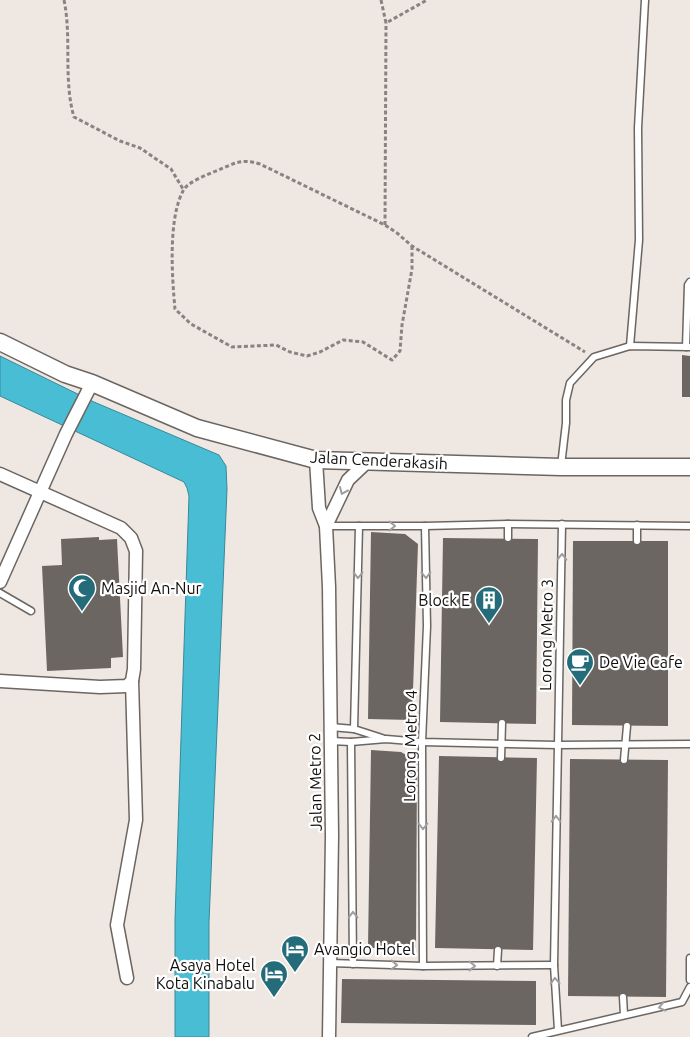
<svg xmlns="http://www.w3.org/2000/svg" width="690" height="1037" viewBox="0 0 690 1037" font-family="Ubuntu,sans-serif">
<rect width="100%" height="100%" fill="#eee7e2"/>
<path fill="#48bdd4" stroke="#388999" d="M0,356L94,402L219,455L226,466L227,489L209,922V1037H175V920L189,496L187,488L184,482L0,396Z"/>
<g fill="#6c6662">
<path d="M682,355L690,356V397H682Z"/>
<path d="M371,532L405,534L418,544L412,720L368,719Z"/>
<path d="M99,537V540L117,539L123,657L111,658V668L47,671L42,566L62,565L61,539Z"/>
<path d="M443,538L538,539L536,724L440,722Z"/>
<path d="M573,541H668V726L572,725Z"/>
<path d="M371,750L401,752L417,761L416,948H368Z"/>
<path d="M439,756L537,758L533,950L435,948Z"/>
<path d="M570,759L668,760L666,997L568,996Z"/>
<path d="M342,979L536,981V1025L341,1023Z"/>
</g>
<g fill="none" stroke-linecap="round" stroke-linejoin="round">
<g stroke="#6c6662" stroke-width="9">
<g id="service">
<path d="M630,346L639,240L638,128L645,0"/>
<path d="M686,347L688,285L690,282"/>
<path d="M561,466L566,423V400L570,383L594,357L630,346L690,347"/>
<path d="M637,525V541"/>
<path d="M326,526H425L508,524L690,526"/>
<path d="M508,538V524"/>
<path d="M0,593L31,611"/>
<path d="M331,727L354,729L382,738"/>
<path d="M354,729L359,526"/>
<path d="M331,741L351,742L386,739L422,742L557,745L690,744"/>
<path d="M351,742L353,964"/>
<path d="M501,758L502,723"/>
<path d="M624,760L627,726"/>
<path d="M690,958V980"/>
<path d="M330,963L423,966L554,965"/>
<path d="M423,966L422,742L427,626L425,526"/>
<path d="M497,966L498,950"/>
<path d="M623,997L624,1015"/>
<path d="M558,1030L554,965L562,524"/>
<path d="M532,1037L682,1002L690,987"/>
</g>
</g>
<g stroke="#6c6662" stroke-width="15">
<g id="minor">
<path d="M316,460L319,508L326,526L329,587L332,836L329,1037"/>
<path d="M0,474L121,528L131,538L136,551L134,669L132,681L127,686L100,687L0,681"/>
<path d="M326,526L348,480L368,461"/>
<path d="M0,582L66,434L92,383"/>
<path d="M127,978L117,925L136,820L132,681"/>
</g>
</g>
<g stroke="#6c6662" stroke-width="19">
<path id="tertiary" d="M0,342L65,374L92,383L197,428L316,460L561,467H690"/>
</g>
<g stroke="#8a8481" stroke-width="3" stroke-dasharray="4 2.5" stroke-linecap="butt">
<path d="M64,0C72,38 63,79 74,117L120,141L140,148L171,169L183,189"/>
<path d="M381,0L386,23L427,0"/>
<path d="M385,225L386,23"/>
<path d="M412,246V269L402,325L400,351L392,360L363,342L343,340L320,352L307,356L290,352L276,345L232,347L191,324L175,309C172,278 168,219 183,191C187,182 207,175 216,171C234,164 240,158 260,164L385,225L397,233L412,246L585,352"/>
</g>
<use href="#service" stroke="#fff" stroke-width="6"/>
<use href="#minor" stroke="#fff" stroke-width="12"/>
<use href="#tertiary" stroke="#fff" stroke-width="16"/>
</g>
<defs><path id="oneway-chevron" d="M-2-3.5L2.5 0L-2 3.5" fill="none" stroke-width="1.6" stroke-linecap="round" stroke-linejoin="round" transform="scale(1.25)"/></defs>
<g stroke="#a09f9f">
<use href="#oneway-chevron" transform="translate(343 491) rotate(114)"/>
<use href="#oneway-chevron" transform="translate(392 526)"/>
<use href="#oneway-chevron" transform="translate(562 557) rotate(-89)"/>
<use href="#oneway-chevron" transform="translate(358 575) rotate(91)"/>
<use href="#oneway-chevron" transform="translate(426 575) rotate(89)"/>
<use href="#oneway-chevron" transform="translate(556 819) rotate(-90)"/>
<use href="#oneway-chevron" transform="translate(423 826) rotate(90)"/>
<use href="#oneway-chevron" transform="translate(353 915) rotate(-91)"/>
<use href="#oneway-chevron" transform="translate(394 965) rotate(2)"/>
<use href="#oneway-chevron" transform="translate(472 966)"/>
<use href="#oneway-chevron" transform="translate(555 981) rotate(-93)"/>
<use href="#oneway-chevron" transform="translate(662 1007) rotate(167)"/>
</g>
<defs>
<g id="mosque-pin" transform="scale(1.4375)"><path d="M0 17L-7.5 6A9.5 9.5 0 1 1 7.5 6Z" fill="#256c7a" stroke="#fff"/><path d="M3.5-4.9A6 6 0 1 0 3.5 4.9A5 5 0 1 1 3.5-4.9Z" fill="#fff"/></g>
<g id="building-pin" transform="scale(1.4375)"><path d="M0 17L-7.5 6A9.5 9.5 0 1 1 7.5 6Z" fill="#256c7a" stroke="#fff"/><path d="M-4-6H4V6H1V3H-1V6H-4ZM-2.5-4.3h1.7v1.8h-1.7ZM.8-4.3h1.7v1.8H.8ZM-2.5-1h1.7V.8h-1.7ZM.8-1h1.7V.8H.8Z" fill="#fff"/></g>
<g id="cafe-pin" transform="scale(1.4375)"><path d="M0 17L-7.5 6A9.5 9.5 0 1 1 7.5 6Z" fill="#256c7a" stroke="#fff"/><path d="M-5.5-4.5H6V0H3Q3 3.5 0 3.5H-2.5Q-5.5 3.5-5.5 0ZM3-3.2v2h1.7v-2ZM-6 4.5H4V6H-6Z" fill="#fff"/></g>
<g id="hotel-pin" transform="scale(1.4375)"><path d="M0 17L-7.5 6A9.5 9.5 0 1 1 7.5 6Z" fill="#256c7a" stroke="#fff"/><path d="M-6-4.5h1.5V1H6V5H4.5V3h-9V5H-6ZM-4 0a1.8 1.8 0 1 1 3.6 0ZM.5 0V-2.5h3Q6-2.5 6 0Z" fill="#fff"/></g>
</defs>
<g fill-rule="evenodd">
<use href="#mosque-pin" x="82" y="588"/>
<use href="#building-pin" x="489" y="600"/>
<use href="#cafe-pin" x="580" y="662"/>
<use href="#hotel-pin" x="295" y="949"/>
<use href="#hotel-pin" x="274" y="974"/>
</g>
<g text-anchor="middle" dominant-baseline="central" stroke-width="4.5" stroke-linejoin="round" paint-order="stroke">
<g font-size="16" fill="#120f0e" stroke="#fff">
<text transform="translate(379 460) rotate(3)">Jalan Cenderakasih</text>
<text transform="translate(546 635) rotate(-89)">Lorong Metro 3</text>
<text transform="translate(410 746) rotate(-89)">Lorong Metro 4</text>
<text transform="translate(315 782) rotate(-91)">Jalan Metro 2</text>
</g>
<g font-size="16" fill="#120f0e" stroke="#fff" text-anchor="start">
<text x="101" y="588">Masjid An-Nur</text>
<text x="470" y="600" text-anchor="end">Block E</text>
<text x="599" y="662">De Vie Cafe</text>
<text x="314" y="949">Avangio Hotel</text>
<text x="255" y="965" text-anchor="end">Asaya Hotel<tspan x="255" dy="18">Kota Kinabalu</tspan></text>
</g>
</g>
</svg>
